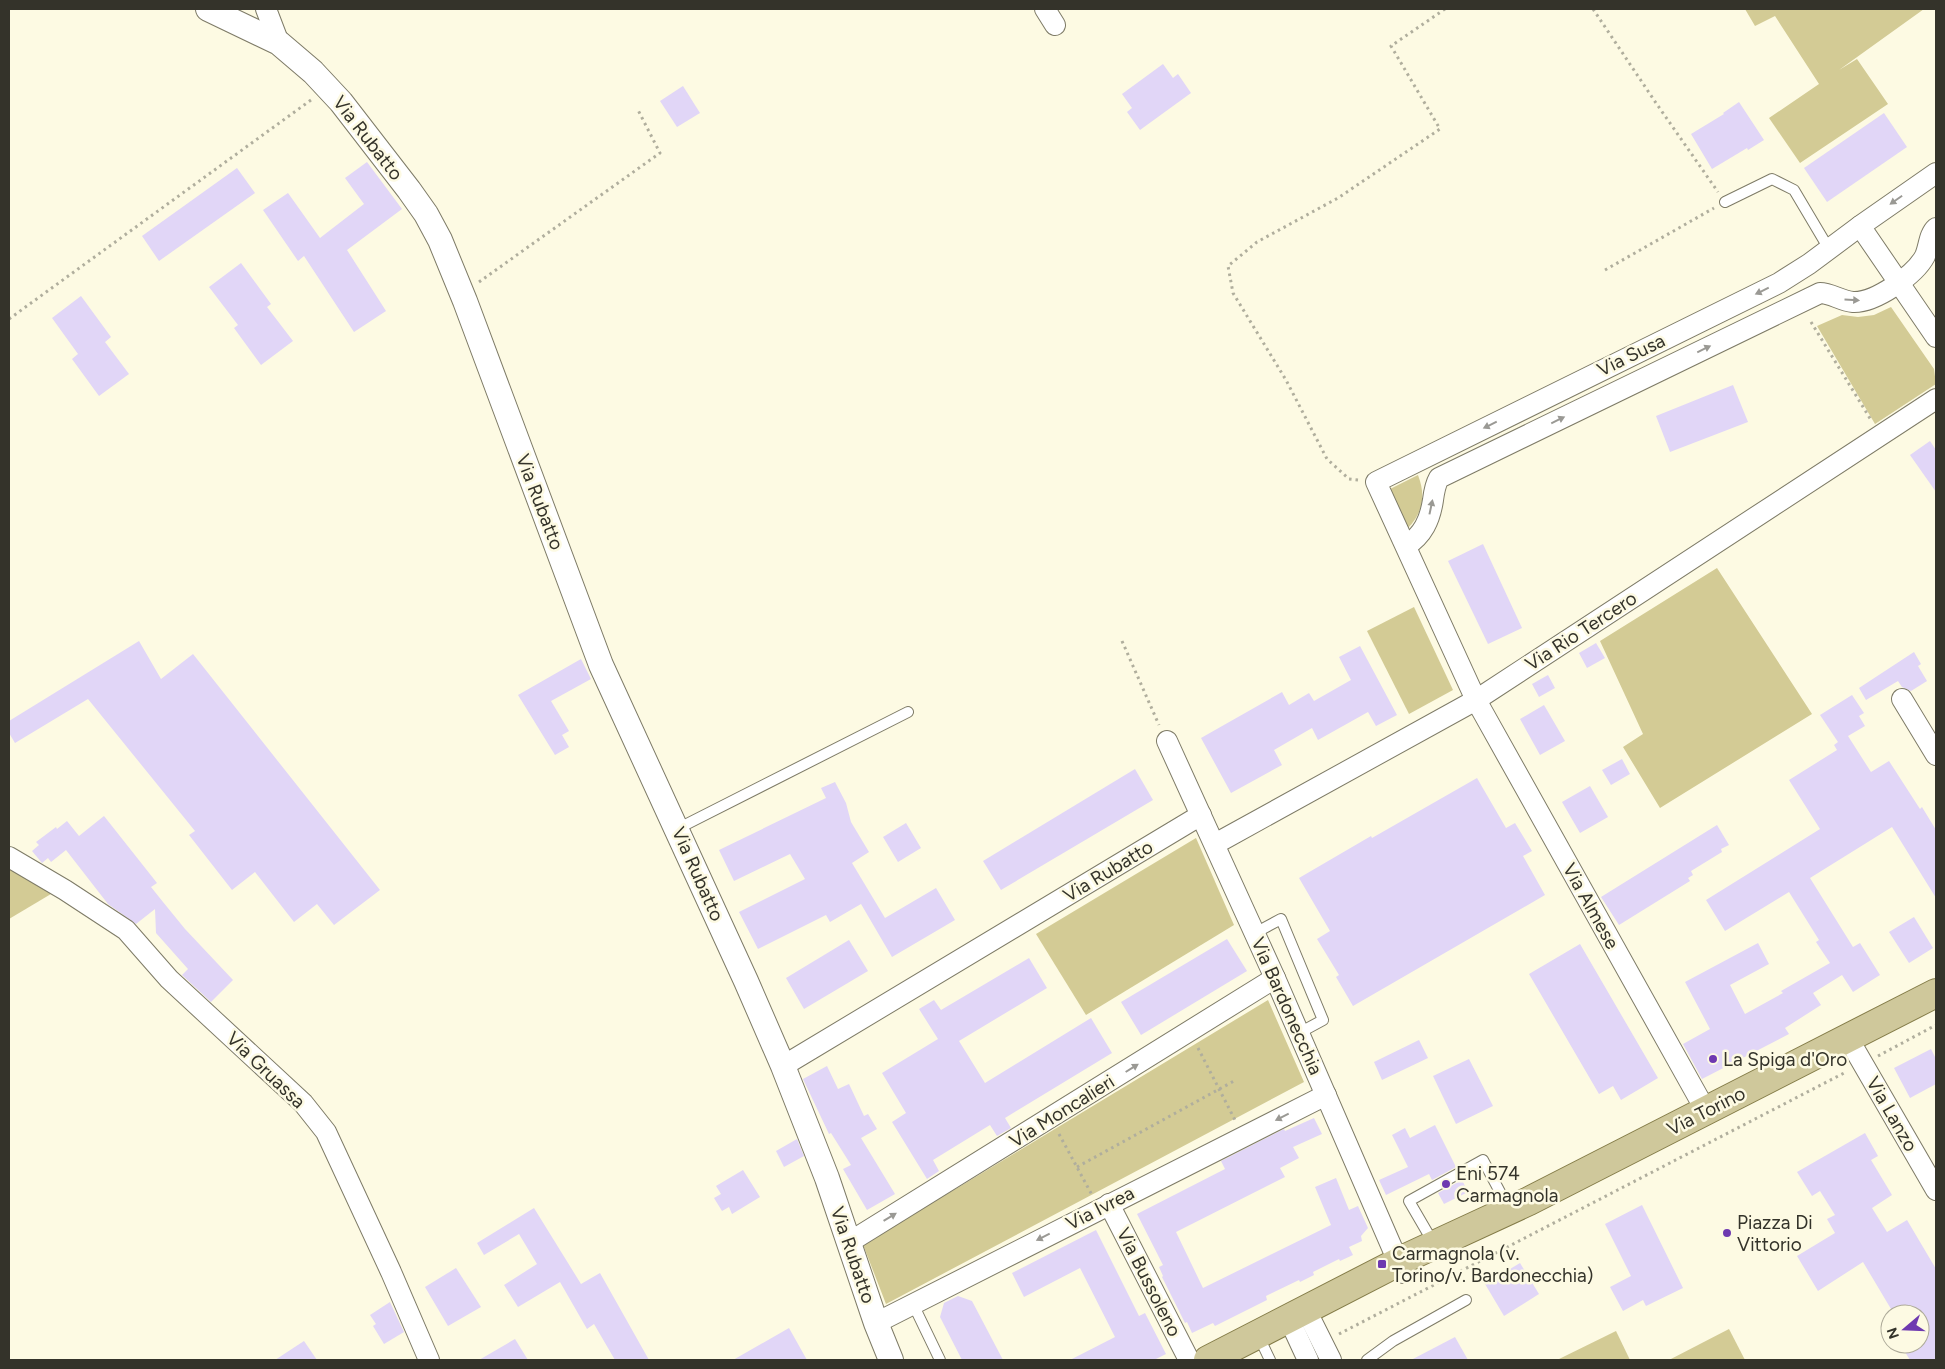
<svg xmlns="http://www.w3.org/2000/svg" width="1945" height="1369" viewBox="0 0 1945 1369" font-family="Figtree,sans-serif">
<rect width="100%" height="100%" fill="#fdfae3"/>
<g fill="#d3cb95">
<path d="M1745,9H1924L1839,70L1857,59L1888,104L1800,163L1769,118L1819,84L1775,16L1755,26Z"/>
<path d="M1891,307L1934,369L1936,384L1875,424L1817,326L1842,315L1858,317L1874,315Z"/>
<path d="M1418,475C1426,496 1423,513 1407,529L1388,490Z"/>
<path d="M1717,568L1812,714L1660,808L1623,747L1643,734L1600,641Z"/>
<path d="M1414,607L1453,690L1409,714L1367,631Z"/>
<path d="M1196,838L1234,925L1086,1015L1036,934Z"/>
<path d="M9,863L56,891L9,919Z"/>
<path d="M1268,1000L1304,1082L886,1304L862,1242L959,1187Z"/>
<path d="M1729,1329L1745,1360H1669Z"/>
<path d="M1616,1331L1630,1360H1557Z"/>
</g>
<g fill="#e1d6f7">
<path d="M1163,64L1173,78L1178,74L1191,93L1140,130L1127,112L1132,108L1122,94Z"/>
<path d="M683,86L700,113L677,127L660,101Z"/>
<path d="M1739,102L1764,140L1748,150L1747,148L1712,169L1691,134L1724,114L1723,113Z"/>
<path d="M1884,113L1907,147L1827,202L1804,168Z"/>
<path d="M367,162L402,209L347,250L386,311L354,332L304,256L298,261L263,210L288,193L320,238L364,204L345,178Z"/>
<path d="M237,168L255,193L159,261L142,236Z"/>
<path d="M241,263L271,304L267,307L293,341L261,365L234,328L238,325L209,287Z"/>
<path d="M81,296L111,337L105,342L129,374L99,396L72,359L78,354L52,318Z"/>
<path d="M1733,385L1748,422L1670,452L1656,416Z"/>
<path d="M1930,441L1936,450V492L1910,455Z"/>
<path d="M1483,544L1522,628L1488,644L1448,561Z"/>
<path d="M139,641L161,679L193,654L380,890L334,925L317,904L294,922L255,872L232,890L189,835L195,831L88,699L15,743L9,733V721Z"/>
<path d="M1596,643L1605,658L1587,668L1579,653Z"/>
<path d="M1360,646L1397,715L1376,726L1368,712L1318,740L1312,728L1274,750L1282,765L1231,793L1201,738L1282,692L1289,705L1309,693L1314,701L1351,680L1339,657Z"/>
<path d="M1914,652L1921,664L1918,666L1927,681L1911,691L1902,687L1898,681L1866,700L1859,688Z"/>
<path d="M581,659L591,679L551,701L569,731L562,735L569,747L555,755L518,695Z"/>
<path d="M1548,675L1555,688L1539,697L1532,684Z"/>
<path d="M1852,695L1864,713L1859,716L1865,726L1848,736L1871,772L1889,761L1920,809L1922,807L1936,830V898L1892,827L1810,878L1853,947L1860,943L1880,975L1853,992L1842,975L1813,993L1821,1005L1785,1028L1789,1034L1702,1079L1683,1044L1710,1029L1685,982L1758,943L1769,964L1730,985L1745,1014L1783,993L1781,991L1830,963L1816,942L1819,940L1789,892L1725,931L1706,900L1820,829L1789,780L1837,750L1834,745L1838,742L1820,715Z"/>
<path d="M1544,705L1565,741L1540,755L1520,719Z"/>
<path d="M1622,759L1630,774L1611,785L1602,770Z"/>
<path d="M1135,769L1153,800L1001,890L983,861Z"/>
<path d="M1477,778L1506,828L1515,823L1532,851L1523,856L1545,895L1353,1006L1336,977L1339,975L1317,939L1330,931L1299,878L1371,836L1372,838Z"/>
<path d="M835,782L846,803L851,822L869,852L852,863L885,918L936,888L955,920L892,957L861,904L830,922L826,915L758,949L739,912L805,879L790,854L734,881L719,850L826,798L821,788Z"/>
<path d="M1590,786L1608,817L1580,833L1562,802Z"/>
<path d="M104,816L157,883L151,887L163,902L185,929L233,980L211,1002L182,975L188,969L156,933L155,909L136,924L108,904L66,850L51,862L48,858L42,863L32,851L39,845L36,842L56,827L57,829L67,821L79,836Z"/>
<path d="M906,823L921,848L898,862L883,837Z"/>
<path d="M1717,825L1729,845L1721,849L1722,852L1691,871L1693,875L1688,878L1690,881L1619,925L1601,897Z"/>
<path d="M1914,917L1933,948L1909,963L1889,932Z"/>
<path d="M1227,939L1247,971L1141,1035L1121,1002Z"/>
<path d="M849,940L868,971L804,1009L786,978Z"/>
<path d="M1580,944L1658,1078L1621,1100L1613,1086L1599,1094L1529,974Z"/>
<path d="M1029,958L1047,988L959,1041L985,1083L1091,1018L1112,1053L1005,1118L1011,1128L997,1136L990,1125L933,1160L939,1171L927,1179L892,1122L906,1113L882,1073L938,1039L919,1009L934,1000L941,1010Z"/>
<path d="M1419,1040L1428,1058L1382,1080L1374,1062Z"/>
<path d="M1931,1049L1936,1059V1084L1910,1098L1894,1068Z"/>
<path d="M1469,1059L1493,1106L1456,1124L1433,1076Z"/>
<path d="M827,1066L838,1089L849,1084L864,1116L868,1114L877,1129L861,1138L895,1194L867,1210L843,1169L851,1165L831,1133L829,1134L803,1079Z"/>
<path d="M1314,1118L1322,1134L1293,1147L1299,1158L1280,1168L1285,1177L1176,1232L1203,1288L1331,1225L1315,1187L1336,1178L1349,1210L1358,1206L1368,1228L1361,1236L1362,1241L1349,1247L1353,1255L1340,1261L1339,1259L1313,1272L1314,1275L1300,1282L1299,1280L1266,1296L1267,1300L1215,1326L1213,1323L1192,1333L1187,1322L1185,1323L1162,1277L1163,1276L1159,1267L1163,1265L1137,1214L1225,1169L1221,1161L1284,1129L1285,1131Z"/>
<path d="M1435,1125L1456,1167L1432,1180L1429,1174L1386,1195L1379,1180L1408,1167L1392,1135L1405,1128L1410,1138Z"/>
<path d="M1865,1133L1878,1156L1871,1160L1892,1195L1872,1208L1887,1232L1907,1220L1936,1269V1360H1910L1900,1344H1920V1314H1894L1863,1262L1818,1291L1797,1256L1835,1233L1827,1219L1835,1215L1820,1191L1812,1196L1797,1172Z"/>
<path d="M797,1139L804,1156L784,1167L776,1151Z"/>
<path d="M743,1170L760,1197L732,1214L729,1207L722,1211L714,1198L721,1194L716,1186Z"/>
<path d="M1462,1180L1468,1192L1444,1204L1438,1193Z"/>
<path d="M1642,1205L1683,1288L1646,1306L1643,1300L1623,1311L1610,1287L1631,1276L1605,1224Z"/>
<path d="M534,1208L581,1284L600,1273L649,1360H615L594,1324L587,1329L560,1282L518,1307L504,1285L537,1264L519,1234L484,1255L477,1243Z"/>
<path d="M1096,1230L1139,1316L1145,1313L1166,1354L1154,1360H1070L1115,1337L1080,1268L1024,1297L1012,1273Z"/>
<path d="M1520,1263L1539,1294L1504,1316L1485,1284Z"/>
<path d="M456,1268L481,1307L448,1326L425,1287Z"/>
<path d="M958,1296L972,1301L1003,1360H962L940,1317L944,1303Z"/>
<path d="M390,1302L404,1332L384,1344L373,1326L376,1324L370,1315Z"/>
<path d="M789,1328L807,1360H733Z"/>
<path d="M1455,1337L1468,1360H1411Z"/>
<path d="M515,1339L528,1360H479Z"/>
<path d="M304,1341L317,1360H275Z"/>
</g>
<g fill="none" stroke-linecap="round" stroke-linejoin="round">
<g stroke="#7e7b67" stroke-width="12">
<g id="service">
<path d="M1725,202L1772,179L1794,190L1829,249"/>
<path d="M677,829L908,712"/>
<path d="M1255,933L1281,919L1323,1020L1299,1033"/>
<path d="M1434,1244L1409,1201L1483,1160L1509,1209"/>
<path d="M913,1304L940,1360"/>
<path d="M1258,1335L1270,1360"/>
<path d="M1367,1360L1393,1341L1466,1300"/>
</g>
</g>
<g stroke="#7e7b67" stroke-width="22">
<g id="minor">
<path d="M266,9L279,43"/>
<path d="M1045,9L1055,25"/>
<path d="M1860,226L1936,337"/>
<path d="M1406,546C1423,535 1430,520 1433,500C1434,492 1435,485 1439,478L1820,293C1831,293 1841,301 1853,302C1875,303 1915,275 1925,256C1929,247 1929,234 1936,228"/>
<path d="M1902,699L1936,755"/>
<path d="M1167,741L1275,978L1403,1273"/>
<path d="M1215,844L1476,700L1936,399"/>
<path d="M9,857L65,890L126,930L169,979L303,1103L326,1132L391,1272L429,1360"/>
<path d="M1848,1038L1936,1190"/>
<path d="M783,1066L1201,815"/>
<path d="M1706,1111L1476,700L1376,482L1779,283L1809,264L1860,226L1936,173"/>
<path d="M1109,1204L1189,1360"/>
<path d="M848,1243L1275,978"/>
<path d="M1306,1310L1331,1360"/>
<path d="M1289,1319L1308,1360"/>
<path d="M876,1323L1326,1095"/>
</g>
</g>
<g stroke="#7e7b67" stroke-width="26">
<path id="tertiary" d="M208,9L279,43L313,72L341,102L409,190L426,214L440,240L465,301L601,665L746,981L783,1066L827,1178L876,1323L891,1360"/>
</g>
<g stroke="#847c48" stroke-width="30">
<path id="primary" d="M1208,1360L1408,1257L1529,1201L1936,993"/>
</g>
<g stroke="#b0ae9d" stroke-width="3" stroke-dasharray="2.5 4" stroke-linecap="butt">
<path d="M1593,9L1656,103L1718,192"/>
<path d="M1605,270L1714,208"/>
<path d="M479,282L660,153L638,110"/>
<path d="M9,319L311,100"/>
<path d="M1811,322L1871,420"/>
<path d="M1358,480L1349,479L1327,459L1286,380L1233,293L1228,266L1257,242L1338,198L1440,129L1391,46L1445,9"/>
<path d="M1122,641L1159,725"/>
<path d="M1198,1048L1235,1120"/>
<path d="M1878,1056L1936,1025"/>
<path d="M1059,1134L1092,1195"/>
<path d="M1077,1167L1234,1081"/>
<path d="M1339,1334L1846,1072"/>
</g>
<use href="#service" stroke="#fff" stroke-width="10"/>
<use href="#minor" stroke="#fff" stroke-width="20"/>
<use href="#tertiary" stroke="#fff" stroke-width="24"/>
<use href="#primary" stroke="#cfc89b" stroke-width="28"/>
</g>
<defs><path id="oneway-solid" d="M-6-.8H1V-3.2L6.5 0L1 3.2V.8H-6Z" transform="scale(1.25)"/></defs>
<g fill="#9a9994">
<use href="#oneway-solid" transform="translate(1896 200) rotate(145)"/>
<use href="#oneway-solid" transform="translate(1762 291) rotate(154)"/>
<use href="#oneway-solid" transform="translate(1852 300) rotate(3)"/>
<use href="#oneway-solid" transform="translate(1704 349) rotate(-26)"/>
<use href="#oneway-solid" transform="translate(1558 420) rotate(-26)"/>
<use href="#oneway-solid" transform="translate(1490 425) rotate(154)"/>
<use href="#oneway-solid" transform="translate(1431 507) rotate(-78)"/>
<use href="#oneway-solid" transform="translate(1132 1068) rotate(-32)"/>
<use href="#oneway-solid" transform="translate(1282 1117) rotate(153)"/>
<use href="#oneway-solid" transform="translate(890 1217) rotate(-31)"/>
<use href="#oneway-solid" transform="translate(1043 1237) rotate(153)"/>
</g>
<g fill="#6e39b0" stroke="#fdfae3" stroke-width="2">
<circle cx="1713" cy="1059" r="5"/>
<circle cx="1446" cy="1184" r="5"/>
<circle cx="1727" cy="1233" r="5"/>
<rect x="1377" y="1259" width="10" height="10" rx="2.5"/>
</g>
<g text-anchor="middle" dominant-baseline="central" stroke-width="5" stroke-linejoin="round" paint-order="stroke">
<g font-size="19" fill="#34332a" stroke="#fdfae3">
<text transform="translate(368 138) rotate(52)">Via Rubatto</text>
<text transform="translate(1631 355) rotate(-26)">Via Susa</text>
<text transform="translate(540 502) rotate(69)">Via Rubatto</text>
<text transform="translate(1581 631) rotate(-33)">Via Rio Tercero</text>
<text transform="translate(1108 871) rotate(-31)">Via Rubatto</text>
<text transform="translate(698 874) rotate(66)">Via Rubatto</text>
<text transform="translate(1591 906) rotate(61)">Via Almese</text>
<text transform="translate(1287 1006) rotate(66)">Via Bardonecchia</text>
<text transform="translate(266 1070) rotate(44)">Via Gruassa</text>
<text transform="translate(1062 1111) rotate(-32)">Via Moncalieri</text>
<text transform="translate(1706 1111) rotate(-27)">Via Torino</text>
<text transform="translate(1892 1114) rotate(60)">Via Lanzo</text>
<text transform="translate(1100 1208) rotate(-27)">Via Ivrea</text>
<text transform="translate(853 1255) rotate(71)">Via Rubatto</text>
<text transform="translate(1149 1282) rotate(63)">Via Bussoleno</text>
</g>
<g font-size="19" fill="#34332a" stroke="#fdfae3" text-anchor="start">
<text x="1723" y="1059">La Spiga d'Oro</text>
<text x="1456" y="1173">Eni 574<tspan x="1456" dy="22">Carmagnola</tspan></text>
<text x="1737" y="1222">Piazza Di<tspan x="1737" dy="22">Vittorio</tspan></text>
<text x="1392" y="1253">Carmagnola (v.<tspan x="1392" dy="22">Torino/v. Bardonecchia)</tspan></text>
</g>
</g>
<rect width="1945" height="1369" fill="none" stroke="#34332a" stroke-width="20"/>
<g transform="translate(1905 1329) rotate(251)"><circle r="24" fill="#fdfae3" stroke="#adaa99"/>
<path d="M0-4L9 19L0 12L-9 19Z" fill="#6e39b0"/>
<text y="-8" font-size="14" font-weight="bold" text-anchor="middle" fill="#34332a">N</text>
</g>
</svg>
